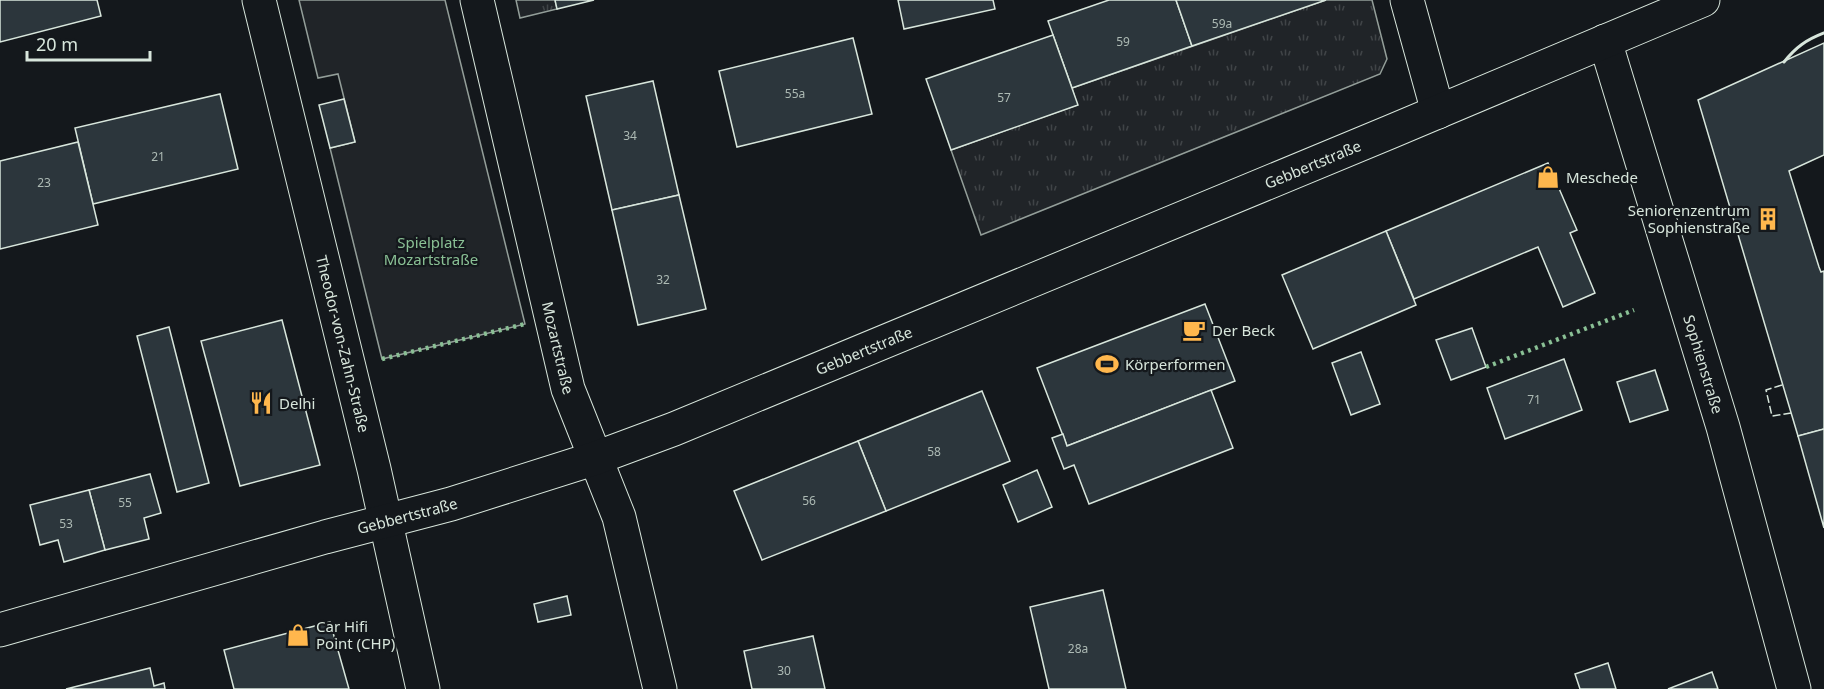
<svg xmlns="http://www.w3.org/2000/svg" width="1824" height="689" viewBox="0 0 1824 689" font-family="'Noto Sans',sans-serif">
<defs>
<pattern id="grass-tufts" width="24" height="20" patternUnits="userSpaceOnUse" patternTransform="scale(1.5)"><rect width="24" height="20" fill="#202428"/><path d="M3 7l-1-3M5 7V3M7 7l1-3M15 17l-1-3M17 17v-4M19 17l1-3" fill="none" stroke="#404447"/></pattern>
</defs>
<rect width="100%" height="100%" fill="#14181c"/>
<g fill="url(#grass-tufts)" stroke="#939e99" stroke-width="1.5">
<path d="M516,0H555L557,9L520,18Z"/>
<path d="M1326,0H1372L1387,59L1380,74L981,235L951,150L1077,105L1072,88Z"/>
</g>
<path fill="#202428" stroke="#939e99" stroke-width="1.5" d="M299,0H445L525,324L382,359L330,148L355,142L338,74L318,78Z"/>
<g fill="#2c363c" stroke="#d8e6dc" stroke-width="1.5">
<path d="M0,0H97L101,16L0,42Z"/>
<path d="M555,0H594L557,9Z"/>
<path d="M898,0H993L995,9L904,29Z"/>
<path d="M1109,0H1176L1192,46L1072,88L1048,21Z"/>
<path d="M1176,0H1326L1192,46Z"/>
<path d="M1053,35L1078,105L951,150L926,79Z"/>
<path d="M853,38L872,114L737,147L719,71Z"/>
<path d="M1824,43V155L1789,171L1819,267L1821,272L1824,271V429L1798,436L1698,100Z"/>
<path d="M653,81L679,195L612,210L586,96Z"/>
<path d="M220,94L238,169L93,204L75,128Z"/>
<path d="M344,99L355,142L330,148L319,105Z"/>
<path d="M78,142L98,225L0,249V161Z"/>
<path d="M1548,163L1577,230L1570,233L1595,293L1563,307L1538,247L1414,299L1386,231Z"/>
<path d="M679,195L706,309L638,325L612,210Z"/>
<path d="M1386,231L1416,305L1313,349L1282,275Z"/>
<path d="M1205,304L1235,381L1067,446L1037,368Z"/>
<path d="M282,320L320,465L240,486L201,341Z"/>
<path d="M169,327L209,483L177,492L137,336Z"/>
<path d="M1472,328L1486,367L1451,380L1436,340Z"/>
<path d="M1361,352L1380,404L1351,415L1332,363Z"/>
<path d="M1564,359L1582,410L1505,439L1487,388Z"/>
<path d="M1655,370L1668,410L1630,422L1617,382Z"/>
<path d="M1211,390L1233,448L1089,504L1074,465L1064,469L1052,438L1063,434L1067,446Z"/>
<path d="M982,391L1010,461L886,511L858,441Z"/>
<path d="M1824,429V528L1798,436Z"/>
<path d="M858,441L886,511L762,560L734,491Z"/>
<path d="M1037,470L1052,507L1018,522L1003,485Z"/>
<path d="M150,474L161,513L144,518L149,539L105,550L89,490Z"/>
<path d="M89,490L105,550L64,562L58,540L40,545L30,505Z"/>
<path d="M1103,590L1126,689H1049L1030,607Z"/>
<path d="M567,596L571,615L538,622L534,604Z"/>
<path d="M330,622L349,689H234L224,650Z"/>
<path d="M813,636L825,689H752L744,651Z"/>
<path d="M1608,663L1616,689H1580L1575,674Z"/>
<path d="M150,668L154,686L164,683L165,689H66Z"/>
<path d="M1712,672L1718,689H1668Z"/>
</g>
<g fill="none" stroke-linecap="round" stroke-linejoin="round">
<g stroke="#d8e6dc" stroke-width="35">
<g id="minor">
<path id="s1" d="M259,0L374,469L423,689"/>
<path id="s2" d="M477,0L568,389L619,517L660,689"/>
<path d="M1407,0L1438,112"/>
<path id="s3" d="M1605,41L1723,427L1794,689"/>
</g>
</g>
<g stroke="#d8e6dc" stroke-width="35">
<g id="tertiary">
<path id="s4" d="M0,630L325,537L451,504L596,458L674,429L1390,132L1703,0"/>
</g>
</g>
<use href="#minor" stroke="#14181c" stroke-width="33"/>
<use href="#tertiary" stroke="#14181c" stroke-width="33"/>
<g stroke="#8ac095" stroke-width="4.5" stroke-dasharray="3 4.5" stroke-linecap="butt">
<path d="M382,359L525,324"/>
<path d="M1486,367L1634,310"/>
</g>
<path stroke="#d8e6dc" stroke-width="1.5" stroke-dasharray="8 3" stroke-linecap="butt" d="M1782,385L1766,390L1772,416L1791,413"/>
<path stroke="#d8e6dc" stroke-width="3" d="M1784,62C1796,47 1806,40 1824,33"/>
</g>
<defs>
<g id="shop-bare" transform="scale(1.8)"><path d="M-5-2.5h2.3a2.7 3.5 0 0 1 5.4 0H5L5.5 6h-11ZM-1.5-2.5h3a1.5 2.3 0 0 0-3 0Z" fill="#ffb74d" stroke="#14181c" stroke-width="2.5" paint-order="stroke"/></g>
<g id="building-bare" transform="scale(1.8)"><path d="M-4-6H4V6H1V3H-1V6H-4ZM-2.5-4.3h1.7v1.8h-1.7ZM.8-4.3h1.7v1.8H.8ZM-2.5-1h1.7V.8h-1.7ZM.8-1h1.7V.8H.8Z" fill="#ffb74d" stroke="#14181c" stroke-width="2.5" paint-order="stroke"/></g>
<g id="cafe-bare" transform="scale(1.8)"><path d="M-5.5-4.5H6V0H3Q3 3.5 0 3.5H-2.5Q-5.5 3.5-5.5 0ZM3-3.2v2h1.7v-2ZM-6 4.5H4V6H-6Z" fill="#ffb74d" stroke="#14181c" stroke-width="2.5" paint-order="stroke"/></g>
<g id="stadium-bare" transform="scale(1.8)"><path d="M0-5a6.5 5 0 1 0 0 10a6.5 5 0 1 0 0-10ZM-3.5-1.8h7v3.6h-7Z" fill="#ffb74d" stroke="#14181c" stroke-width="2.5" paint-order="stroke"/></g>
<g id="restaurant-bare" transform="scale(1.8)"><path d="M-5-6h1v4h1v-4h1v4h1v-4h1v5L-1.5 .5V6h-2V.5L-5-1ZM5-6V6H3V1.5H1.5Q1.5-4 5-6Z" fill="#ffb74d" stroke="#14181c" stroke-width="2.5" paint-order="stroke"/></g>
</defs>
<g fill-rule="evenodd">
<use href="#shop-bare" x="1548" y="177"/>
<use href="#building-bare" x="1768" y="219"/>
<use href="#cafe-bare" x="1194" y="330"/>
<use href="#stadium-bare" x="1107" y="364"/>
<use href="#restaurant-bare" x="261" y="403"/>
<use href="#shop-bare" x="298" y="635"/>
</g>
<g text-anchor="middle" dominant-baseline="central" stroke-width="4.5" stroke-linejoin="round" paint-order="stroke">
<g font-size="12" fill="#adbab4">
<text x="1222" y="23">59a</text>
<text x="1123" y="41">59</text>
<text x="795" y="93">55a</text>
<text x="1004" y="97">57</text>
<text x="630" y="135">34</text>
<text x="158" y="156">21</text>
<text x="44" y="182">23</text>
<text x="663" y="279">32</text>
<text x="1534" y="399">71</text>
<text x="934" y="451">58</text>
<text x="809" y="500">56</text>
<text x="125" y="502">55</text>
<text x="66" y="523">53</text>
<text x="1078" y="648">28a</text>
<text x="784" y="670">30</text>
</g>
<g font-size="15" fill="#d8e6dc" stroke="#14181c">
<text stroke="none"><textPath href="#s4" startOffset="1395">Gebbertstraße</textPath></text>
<text stroke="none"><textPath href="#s1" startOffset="354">Theodor-von-Zahn-Straße</textPath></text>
<text stroke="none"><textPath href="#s2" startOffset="357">Mozartstraße</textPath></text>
<text stroke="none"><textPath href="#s4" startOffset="909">Gebbertstraße</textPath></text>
<text stroke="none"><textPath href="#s3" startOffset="338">Sophienstraße</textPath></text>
<text stroke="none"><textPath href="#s4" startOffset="423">Gebbertstraße</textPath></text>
</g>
<g font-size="15" fill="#d8e6dc" stroke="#14181c" text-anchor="start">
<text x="1566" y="177">Meschede</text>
<text x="1750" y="210" text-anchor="end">Seniorenzentrum<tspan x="1750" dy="17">Sophienstraße</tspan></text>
<text x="1212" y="330">Der Beck</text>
<text x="1125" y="364">Körperformen</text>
<text x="279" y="403">Delhi</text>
<text x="316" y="626">Car Hifi<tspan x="316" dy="17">Point (CHP)</tspan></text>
</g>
<g font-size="15" fill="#8ac095" stroke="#14181c">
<text x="431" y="242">Spielplatz<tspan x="431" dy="17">Mozartstraße</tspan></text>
</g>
</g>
<path d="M27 51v9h123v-9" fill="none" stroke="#d8e6dc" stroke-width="3"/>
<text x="36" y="51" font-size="18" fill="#d8e6dc" stroke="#14181c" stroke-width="4.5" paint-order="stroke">20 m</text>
</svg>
